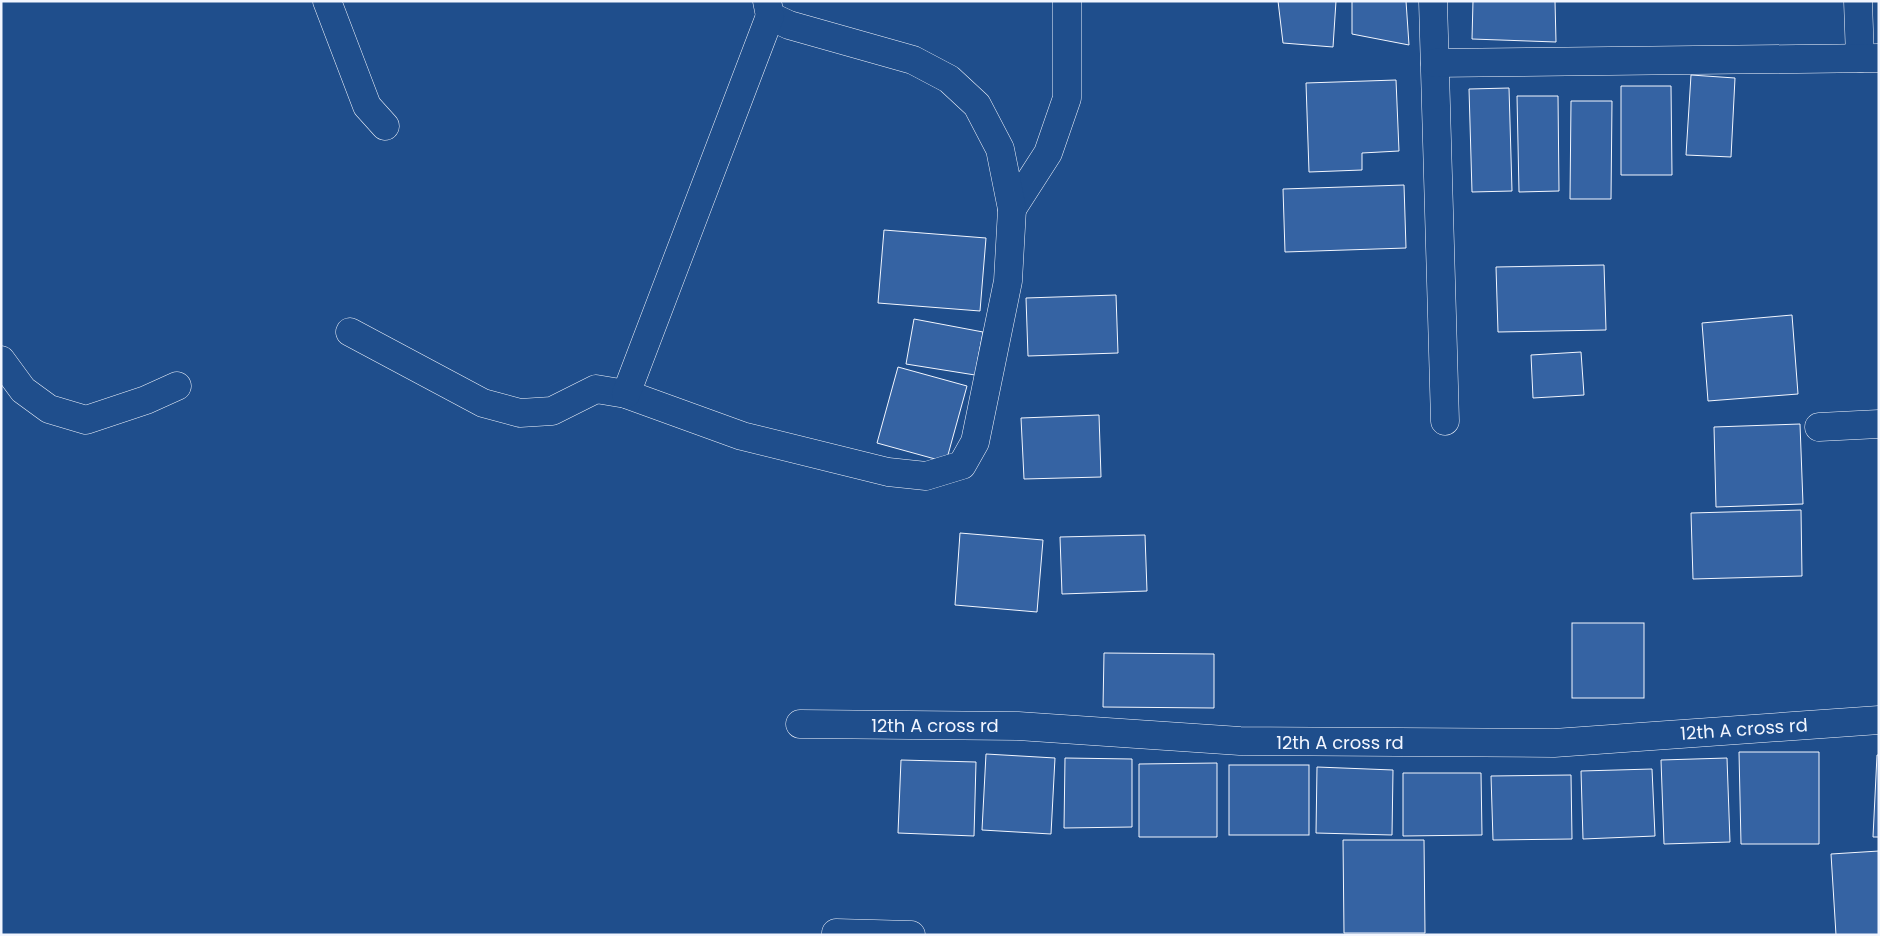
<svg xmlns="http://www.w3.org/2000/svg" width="1880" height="936" viewBox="0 0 1880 936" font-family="Poppins,sans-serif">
<rect width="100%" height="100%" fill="#1f4e8c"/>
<g fill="#3563a3" stroke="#f2f6ff">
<path d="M1278,1H1336L1333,47L1283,43Z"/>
<path d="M1352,1H1406L1409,45L1352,34Z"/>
<path d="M1473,1H1555L1556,42L1472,39Z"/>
<path d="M1691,75L1735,78L1731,157L1686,155Z"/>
<path d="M1396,80L1399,151L1362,153V170L1309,172L1306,83Z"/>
<path d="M1621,86H1671L1672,175H1621Z"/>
<path d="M1509,88L1512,191L1472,192L1469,89Z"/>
<path d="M1517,96H1558L1559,191L1519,192Z"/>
<path d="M1571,101H1612L1611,199H1570Z"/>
<path d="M1404,185L1406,248L1285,252L1283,189Z"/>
<path d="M884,230L986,238L980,311L878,303Z"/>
<path d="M1604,265L1606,330L1498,332L1496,267Z"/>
<path d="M1116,295L1118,353L1028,356L1026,298Z"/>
<path d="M1792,315L1798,394L1708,401L1702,323Z"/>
<path d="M914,319L983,332L975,375L906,364Z"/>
<path d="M1581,352L1584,395L1533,398L1531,355Z"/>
<path d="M898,367L967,386L946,462L877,443Z"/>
<path d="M1099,415L1101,477L1024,479L1021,418Z"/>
<path d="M1800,424L1803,504L1716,507L1714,427Z"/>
<path d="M1801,510L1802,576L1693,579L1691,513Z"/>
<path d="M960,533L1043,540L1037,612L955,605Z"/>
<path d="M1145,535L1147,591L1062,594L1060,537Z"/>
<rect x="1572" y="623" width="72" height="75"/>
<path d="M1104,653L1214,654V708L1103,707Z"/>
<path d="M1739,752H1819V844H1741Z"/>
<path d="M986,754L1055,758L1051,834L982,830Z"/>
<path d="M1877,755H1879V837H1873Z"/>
<path d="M1065,758L1132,759V827L1064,828Z"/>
<path d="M1727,758L1730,842L1664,844L1661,760Z"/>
<path d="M901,760L976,762L974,836L898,833Z"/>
<path d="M1217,763V837H1139V764Z"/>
<rect x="1229" y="765" width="80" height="70"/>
<path d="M1317,767L1393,770L1392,835L1316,833Z"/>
<path d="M1652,769L1655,836L1583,839L1581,771Z"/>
<path d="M1403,773H1481L1482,835L1403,836Z"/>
<path d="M1571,775L1572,839L1493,840L1491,776Z"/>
<path d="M1343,840H1424L1425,933H1344Z"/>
<path d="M1879,851V935H1836L1831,854Z"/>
</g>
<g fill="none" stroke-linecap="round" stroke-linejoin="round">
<g stroke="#f2f6ff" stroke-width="29">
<g id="minor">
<path d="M327,1L367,106L385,126"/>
<path d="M1433,1L1445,421"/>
<path d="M1858,1L1860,58"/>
<path d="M1435,63L1879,58"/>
<path d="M1012,209L1048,153L1067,98V1"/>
<path d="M350,332L483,403L520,413L552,411L596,389L626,394L742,436L888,472L926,476L962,465L975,442L1008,281L1012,209L1000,149L977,105L949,79L913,60L789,25L770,16L767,1"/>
<path d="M1,360L23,390L49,409L86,420L146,400L177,386"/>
<path d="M626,394L770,16"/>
<path d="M1819,427L1879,424"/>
<path d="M800,724L1018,726L1240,741L1554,743L1879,720"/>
<path d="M836,933L911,935"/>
</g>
</g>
<use href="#minor" stroke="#1f4e8c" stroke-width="28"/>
</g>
<g text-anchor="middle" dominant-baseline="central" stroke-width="4" stroke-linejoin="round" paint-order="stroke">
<g font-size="18" fill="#f2f6ff" stroke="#1f4e8c">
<text x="935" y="725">12th A cross rd</text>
<text transform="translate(1744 729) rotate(-4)">12th A cross rd</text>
<text x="1340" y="742">12th A cross rd</text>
</g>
</g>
<rect width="1880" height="936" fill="none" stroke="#f2f6ff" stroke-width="5"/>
</svg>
